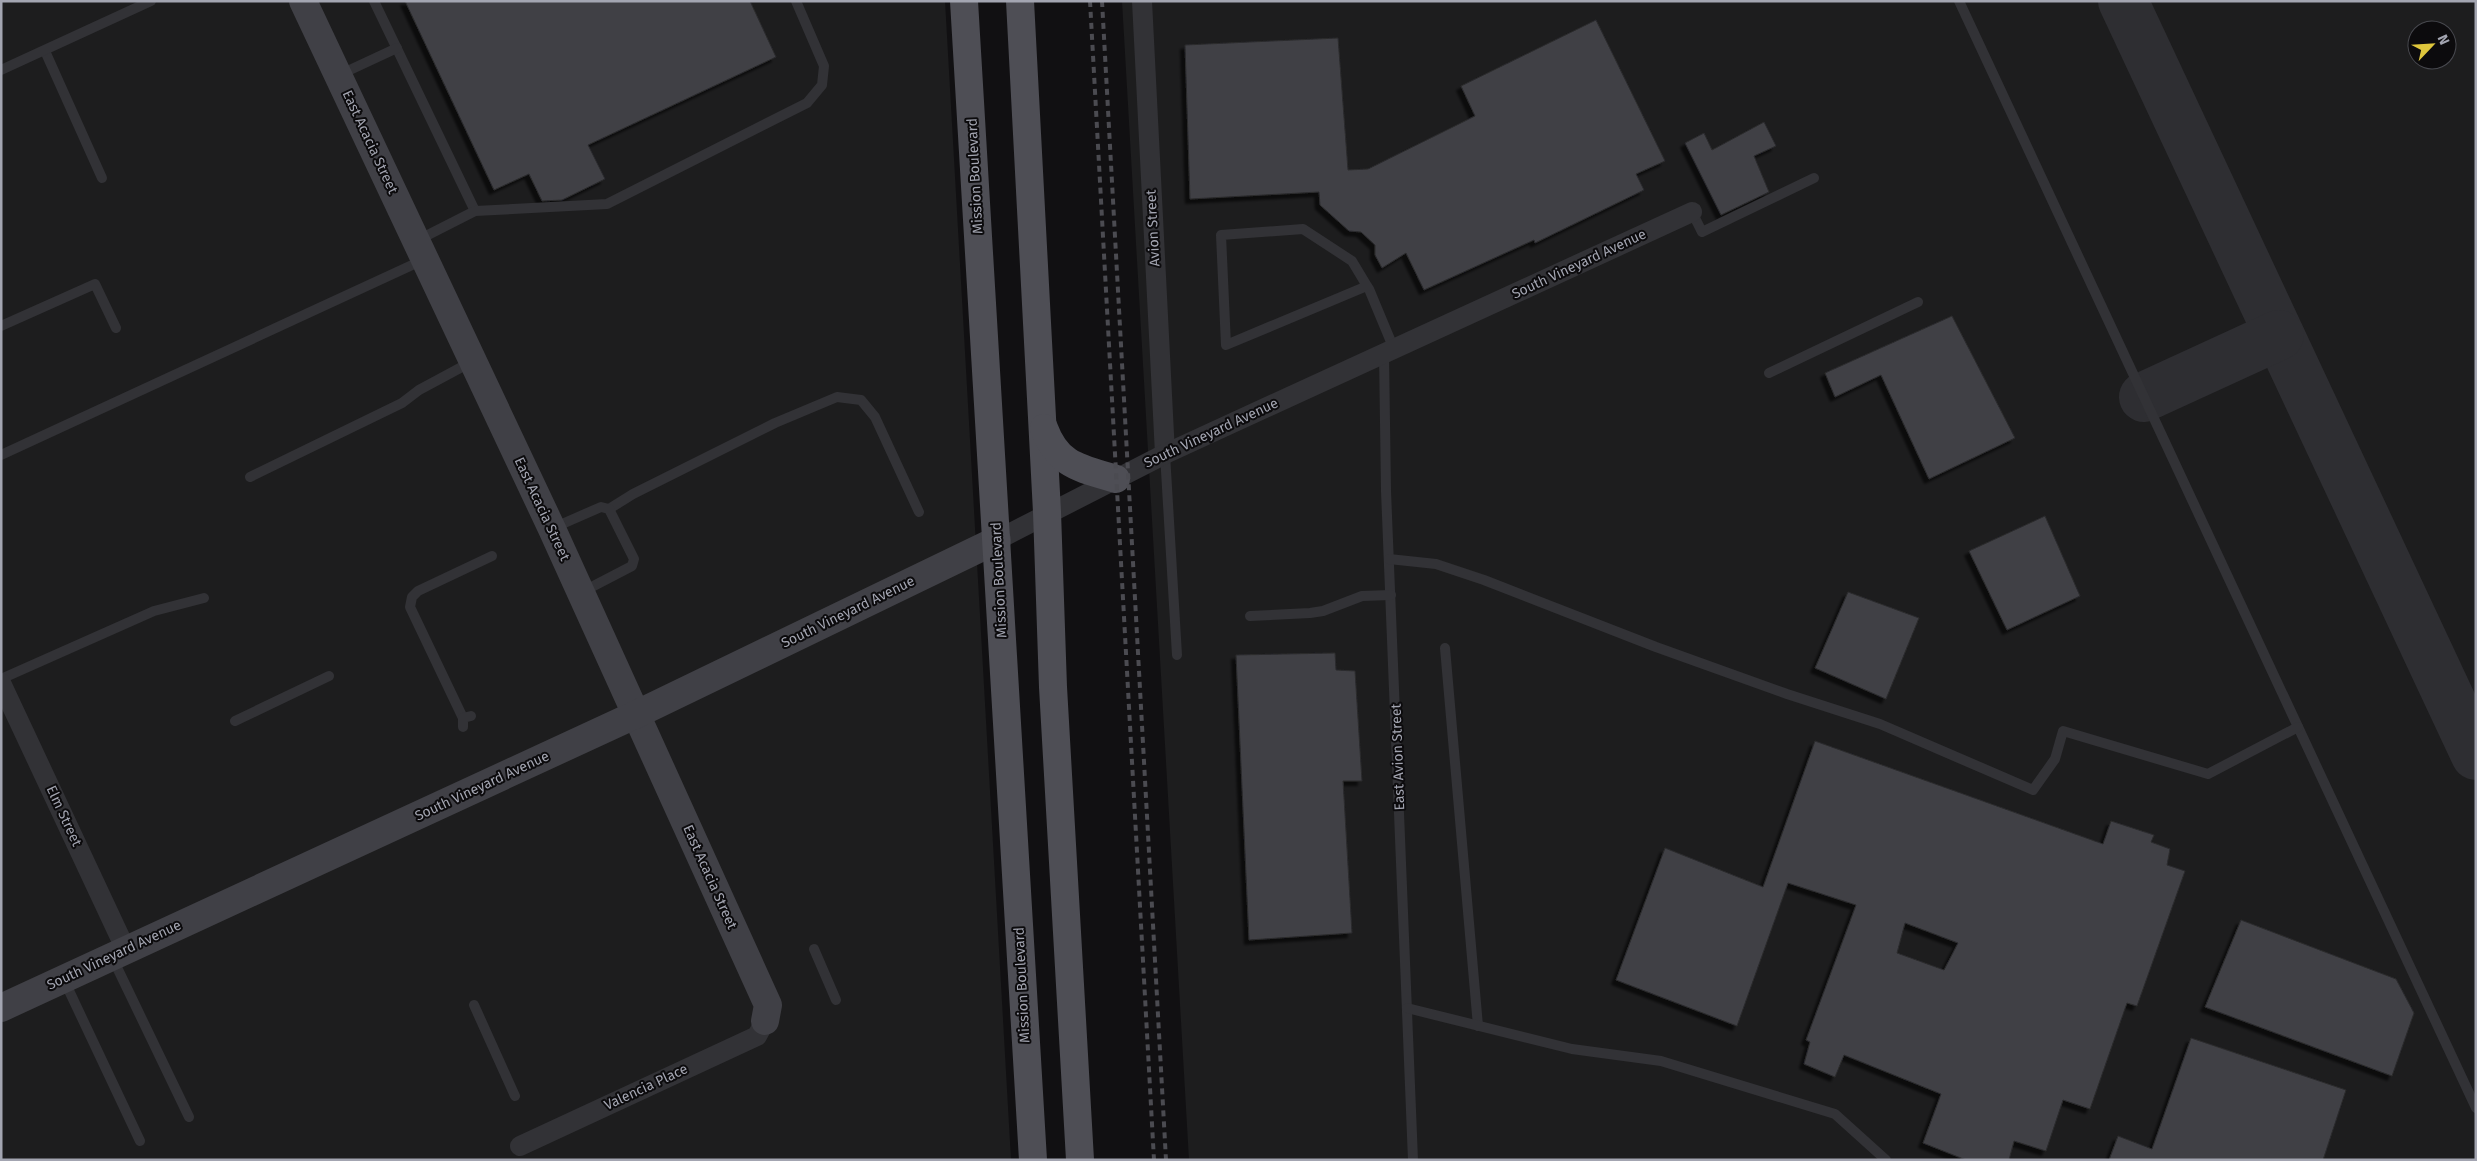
<svg xmlns="http://www.w3.org/2000/svg" width="2477" height="1161" viewBox="0 0 2477 1161" font-family="'Fira Sans',sans-serif">
<defs>
<filter id="shadow"><feDropShadow dx="-4.5" dy="4.5" stdDeviation="1" flood-color="#0009"/></filter>
</defs>
<rect width="100%" height="100%" fill="#111012"/>
<g fill="#1d1d1e" fill-rule="evenodd">
<path d="M1,1H945L1011,1160H1Z"/>
<path d="M1122,1H2476V1160H1189ZM2417,30H2447V60H2417Z"/>
</g>
<g fill="none" stroke-linecap="round" stroke-linejoin="round">
<g stroke="#2e2e32" stroke-width="50">
<path d="M2123,1L2476,755"/>
<path d="M2144,397L2279,335"/>
</g>
</g>
<g fill="#404045" stroke="#2b2b2d" fill-rule="evenodd" filter="url(#shadow)">
<path d="M405,1H750L776,57L588,145L605,179L562,200L542,201L529,174L494,190Z"/>
<path d="M1596,20L1665,161L1636,174L1644,190L1535,243L1534,240L1424,290L1406,253L1382,268L1375,255V245L1361,232L1349,231L1320,205L1319,192L1190,199L1185,45L1338,38L1348,170L1368,169L1475,116L1461,86Z"/>
<path d="M1764,122L1776,146L1754,156L1769,192L1721,215L1685,143L1704,133L1712,150Z"/>
<path d="M1952,316L2015,438L1929,479L1881,375L1835,397L1825,373Z"/>
<path d="M2045,516L2080,596L2007,630L1969,551Z"/>
<path d="M1848,592L1919,618L1886,699L1815,668Z"/>
<path d="M1335,653L1336,670L1355,671L1362,781H1343L1352,933L1249,940L1236,655Z"/>
<path d="M1815,741L2103,844L2111,821L2154,835L2151,842L2170,849L2167,865L2185,871L2137,1006L2127,1003L2090,1109L2063,1100L2046,1151L2014,1141L2009,1160H1966L1923,1143L1941,1094L1844,1055L1835,1077L1804,1064L1810,1042L1806,1040L1856,905L1788,883L1737,1026L1616,980L1665,848L1763,887ZM1905,923L1958,943L1944,970L1897,953Z"/>
<path d="M2241,920L2396,979L2414,1013L2392,1076L2205,1007Z"/>
<path d="M2191,1038L2346,1090L2323,1160H2109L2118,1136L2152,1149Z"/>
</g>
<g fill="none" stroke-linecap="round" stroke-linejoin="round">
<g stroke="#323236" stroke-width="10">
<path d="M374,1L475,211"/>
<path d="M1959,1L2476,1108"/>
<path d="M45,51L102,178"/>
<path d="M1,70L151,1"/>
<path d="M339,75L397,48"/>
<path d="M1692,212L1702,232L1814,178"/>
<path d="M418,240L475,211L607,204L807,103L822,85L824,66L796,1"/>
<path d="M1367,286L1226,345L1221,235L1303,229L1352,261L1367,286L1369,289L1394,349"/>
<path d="M1,326L95,284L116,328"/>
<path d="M1384,354L1386,491L1413,1160"/>
<path d="M1769,373L1918,302"/>
<path d="M1165,454L1177,655"/>
<path d="M1,455L423,260"/>
<path d="M250,477L402,403L419,390L473,361"/>
<path d="M609,509L633,494L775,423L837,397L861,400L875,417L919,512"/>
<path d="M553,528L601,507L609,509L634,559L632,566L582,592"/>
<path d="M1389,559L1436,564L1484,580L1656,647L1787,694L1880,724L2033,790L2055,759L2063,731L2208,774L2298,727"/>
<path d="M1250,616L1310,613L1323,611L1362,596L1391,595"/>
<path d="M1445,648L1478,1026"/>
<path d="M1,679L154,611L204,598"/>
<path d="M463,718L410,607L412,597L418,591L492,556"/>
<path d="M235,721L329,676"/>
<path d="M463,727V718L471,716"/>
<path d="M814,949L836,1000"/>
<path d="M112,957L189,1117"/>
<path d="M64,980L140,1141"/>
<path d="M474,1005L515,1096"/>
<path d="M1407,1008L1572,1049L1661,1061L1835,1114L1886,1160"/>
</g>
<g stroke="#323236" stroke-width="20">
<path d="M1142,1L1165,454"/>
<path d="M997,540L1165,454L1692,212"/>
<path d="M1,683L126,950"/>
<path d="M520,1146L757,1036L765,1021"/>
</g>
<g stroke="#404046" stroke-width="28">
<path d="M303,1L552,529L768,1005L765,1021"/>
<path d="M1,1008L637,714L997,540"/>
</g>
<g stroke="#4e4e55" stroke-width="28">
<path d="M964,1L1033,1160"/>
<path d="M1020,1L1047,512L1053,687L1080,1160"/>
<path d="M1044,428C1058,466 1080,468 1116,479"/>
</g>
<g stroke="#4b4b51" stroke-width="4" stroke-dasharray="6 5" stroke-linecap="butt">
<path d="M1090,1L1154,1160"/>
<path d="M1102,1L1166,1160"/>
</g>
</g>
<g text-anchor="middle" dominant-baseline="central" stroke-width="4" stroke-linejoin="round" paint-order="stroke">
<g font-size="14" fill="#a3a5b1" stroke="#0c0b0d">
<text transform="translate(370 142) rotate(65)">East Acacia Street</text>
<text transform="translate(975 176) rotate(-93)">Mission Boulevard</text>
<text transform="translate(1153 228) rotate(-93)">Avion Street</text>
<text transform="translate(1579 264) rotate(-25)">South Vineyard Avenue</text>
<text transform="translate(1211 433) rotate(-25)">South Vineyard Avenue</text>
<text transform="translate(542 509) rotate(65)">East Acacia Street</text>
<text transform="translate(999 580) rotate(-93)">Mission Boulevard</text>
<text transform="translate(848 612) rotate(-26)">South Vineyard Avenue</text>
<text transform="translate(1398 757) rotate(-92)">East Avion Street</text>
<text transform="translate(482 786) rotate(-25)">South Vineyard Avenue</text>
<text transform="translate(64 816) rotate(65)">Elm Street</text>
<text transform="translate(710 877) rotate(66)">East Acacia Street</text>
<text transform="translate(114 955) rotate(-25)">South Vineyard Avenue</text>
<text transform="translate(1022 985) rotate(-93)">Mission Boulevard</text>
<text transform="translate(646 1087) rotate(-25)">Valencia Place</text>
</g>
</g>
<rect width="2477" height="1161" fill="none" stroke="#a3a5b1" stroke-width="5"/>
<g transform="translate(2432 45) rotate(65)"><circle r="24" fill="#0c0b0d" stroke="#48494f"/>
<path d="M0-4L9 19L0 12L-9 19Z" fill="#dec63c"/>
<text y="-8" font-size="14" font-weight="bold" text-anchor="middle" fill="#a3a5b1">N</text>
</g>
</svg>
